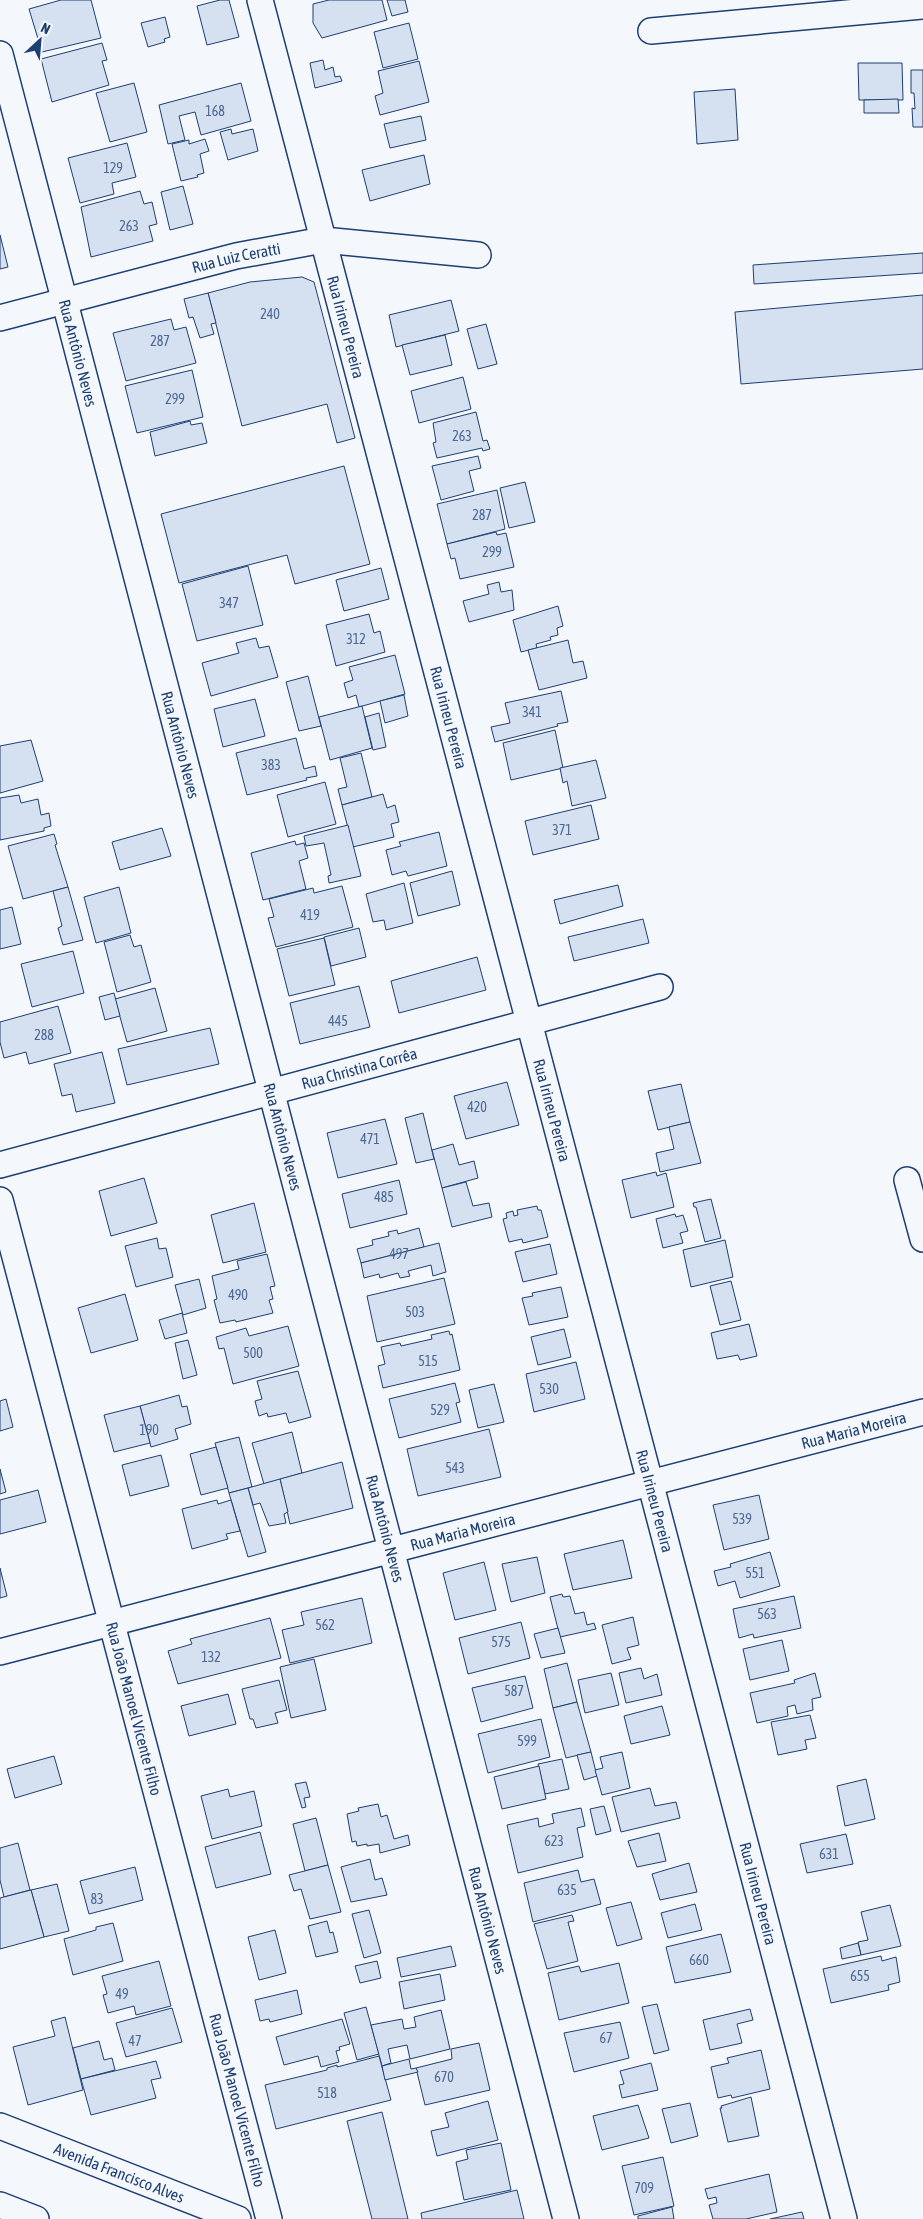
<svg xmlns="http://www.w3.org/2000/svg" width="923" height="2219" viewBox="0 0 923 2219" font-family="'Asap Condensed',sans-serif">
<rect width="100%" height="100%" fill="#f4f7fb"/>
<g fill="#d5e0f0" stroke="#1d3f73">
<path d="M61,0H91L101,38L42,52L29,9Z"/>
<path d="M220,0H229L239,37L207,45L197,6Z"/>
<path d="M329,0H382L387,20L322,38L313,23V4Z"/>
<path d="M387,0H405L408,12L392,16Z"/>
<path d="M165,17L170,37L164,39L165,42L148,47L141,23Z"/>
<path d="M409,23L418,59L383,68L374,32Z"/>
<path d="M102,43L107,60L102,61L109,85L52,102L41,59Z"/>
<path d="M323,60L325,70L333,67L335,77L340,76L342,81L315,88L310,63Z"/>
<path d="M419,61L429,102L380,115L375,96L383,93L378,71Z"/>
<path d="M858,63H902L903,100H859Z"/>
<path d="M911,70H923V127H913L912,108L915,109L914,93H911Z"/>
<path d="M134,83L147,132L110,142L96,93Z"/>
<path d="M241,83L251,121L201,135L195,112L179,116L185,140L168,144L159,105Z"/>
<path d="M735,89L738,140L697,144L694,92Z"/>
<path d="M898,99L899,113H864V100Z"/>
<path d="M421,116L426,140L390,148L384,124Z"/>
<path d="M231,129L232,134L253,129L258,151L228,160L220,132Z"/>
<path d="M205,139L209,151L200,154L204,173L197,175L198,177L181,181L172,144L189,140V144Z"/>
<path d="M127,143L136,177L112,183L114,194L80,203L68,158Z"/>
<path d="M424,155L430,184L370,201L362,170Z"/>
<path d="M183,186L193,224L170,230L161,192Z"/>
<path d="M140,191L144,204L152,202L157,224L149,226L153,241L91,257L81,207Z"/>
<path d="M0,235L8,267L0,269Z"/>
<path d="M923,253V273L754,284L753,265Z"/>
<path d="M302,277L314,282L355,438L337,443L327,404L242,426L208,293L250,282Z"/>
<path d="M208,293L216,323L211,324L214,334L200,338L193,317L189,318L184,299Z"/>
<path d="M923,295V369L741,384L735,312Z"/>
<path d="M451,300L459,331L396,347L389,315Z"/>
<path d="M171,319L174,330L186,327L196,363L126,381L113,333Z"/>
<path d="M486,324L497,364L478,369L467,329Z"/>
<path d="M445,335L452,365L410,375L402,345Z"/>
<path d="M192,370L203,417L137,433L125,386Z"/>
<path d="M463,377L471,409L419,423L411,391Z"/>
<path d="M476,412L483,441L487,440L490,449L483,451L482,448L437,458L433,443L436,442L433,423Z"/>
<path d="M190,421L191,425L202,423L207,443L155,456L150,432Z"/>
<path d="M478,456L481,468L469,471L474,491L441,500L432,466Z"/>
<path d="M344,466L370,564L295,584L287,555L179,583L161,514Z"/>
<path d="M525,482L535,522L509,528L500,488Z"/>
<path d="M497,490L505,529L447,544L437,504Z"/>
<path d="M496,532L497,535L506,533L514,567L460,579L455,558L451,559L447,544Z"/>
<path d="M248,566L263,625L197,641L182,584Z"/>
<path d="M381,568L389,599L344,611L336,580Z"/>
<path d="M499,582L501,592L512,590L514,610L469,622L463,601L489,594L487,585Z"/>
<path d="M558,606L563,626L557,628L558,635L550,637L551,640L536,644L537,648L521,652L513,620Z"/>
<path d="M369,614L374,633L380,631L385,652L336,666L326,625Z"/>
<path d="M256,638L259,648L269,646L278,677L211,696L202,663L239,653L236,643Z"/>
<path d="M568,640L573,663L583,661L587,678L539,690L528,650Z"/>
<path d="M395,655L405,694L359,707L356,695L348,698L344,683L353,680L349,667Z"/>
<path d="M308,676L321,726L299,731L286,682Z"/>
<path d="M561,691L568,722L557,724L558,726L495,742L491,727L510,723L505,703Z"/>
<path d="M404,695L408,716L385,723L380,701Z"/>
<path d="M255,699L265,736L223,747L214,709Z"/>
<path d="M362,706L372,748L330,760L319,717Z"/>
<path d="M379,713L386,747L373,750L365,717Z"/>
<path d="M555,730L563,768L511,780L503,743Z"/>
<path d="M296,738L304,769L315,766L317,776L306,778L307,780L247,795L236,753Z"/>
<path d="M31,740L43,781L0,793V746Z"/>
<path d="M361,753L372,797L342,805L338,789L347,787L340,758Z"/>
<path d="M596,760L606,798L572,806L567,781L563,783L560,768Z"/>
<path d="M325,782L336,824L288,837L277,795Z"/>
<path d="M383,794L387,808L395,805L399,822L391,824L394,837L353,847L342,805Z"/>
<path d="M19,795L21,803L38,799L41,815L49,813L51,826L44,828V831L0,840V798Z"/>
<path d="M591,805L599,839L533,855L525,821Z"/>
<path d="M348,825L361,876L329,883L328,876L331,875L324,843L306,846L304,836Z"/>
<path d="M162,828L171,856L120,870L112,842Z"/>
<path d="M439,832L447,866L408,876L406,871L392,875L386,850L401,846L399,842Z"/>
<path d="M54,834L57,844L55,845L68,887L23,899L8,846Z"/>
<path d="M295,841L296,845L304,843L308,858L299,861L306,889L263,900L251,853Z"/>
<path d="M452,871L460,905L418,916L410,883Z"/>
<path d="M404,883L413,923L386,930L384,920L373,922L366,894Z"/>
<path d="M618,885L623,906L560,924L554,900Z"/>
<path d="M342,886L353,927L276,947L268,918L274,917L269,899L313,888L314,893Z"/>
<path d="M68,887L83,940L63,945L58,928L62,926L53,891Z"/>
<path d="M119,887L131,933L96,943L84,897Z"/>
<path d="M12,907L21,944L0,949V910Z"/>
<path d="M643,919L649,943L574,961L568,937Z"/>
<path d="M359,928L366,957L331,966L324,937Z"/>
<path d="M130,935L134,947L141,945L151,982L117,992L104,942Z"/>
<path d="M324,938L335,985L289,996L277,949Z"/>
<path d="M73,951L84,993L32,1007L21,964Z"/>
<path d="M477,957L486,990L399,1013L391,981Z"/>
<path d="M359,986L370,1027L300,1044L290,1003Z"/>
<path d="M155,988L167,1031L127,1042L115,999Z"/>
<path d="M114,993L120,1016L105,1020L99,997Z"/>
<path d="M58,1006L71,1053L29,1064L26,1052L4,1058L0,1042V1022Z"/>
<path d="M210,1028L219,1064L127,1085L118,1049Z"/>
<path d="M102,1052L115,1103L76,1112L72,1094L62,1096L54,1064Z"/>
<path d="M507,1082L519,1125L466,1139L454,1096Z"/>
<path d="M681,1084L690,1122L658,1130L648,1091Z"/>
<path d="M423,1113L434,1159L416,1163L405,1118Z"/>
<path d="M385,1119L397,1164L338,1178L327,1133Z"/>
<path d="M690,1122L701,1163L660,1172L656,1153L674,1149L669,1127Z"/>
<path d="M453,1144L459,1165L474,1161L478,1178L442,1188L432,1150Z"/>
<path d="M656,1172L657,1176L666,1173L674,1207L631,1218L622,1180Z"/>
<path d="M144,1178L157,1223L111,1236L99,1191Z"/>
<path d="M399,1180L407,1214L350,1228L342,1194Z"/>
<path d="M466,1182L473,1206L489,1203L492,1217L452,1227L442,1188Z"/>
<path d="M711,1199L721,1238L705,1242L696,1207H694L693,1203Z"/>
<path d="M254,1203L266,1252L223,1263L211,1215Z"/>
<path d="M537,1206L538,1210H541L548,1237L523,1243L522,1239L509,1242L503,1219L507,1218L506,1213L513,1211L514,1216L518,1215L517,1210Z"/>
<path d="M675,1214L676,1217L683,1215L688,1231L680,1233L683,1243L663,1248L656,1219Z"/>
<path d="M419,1228L424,1247L361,1263L357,1249L373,1245L372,1240L389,1236L388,1232L397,1230L398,1234Z"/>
<path d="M157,1238L159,1249L166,1248L173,1277L136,1287L125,1246Z"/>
<path d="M725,1240L733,1277L691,1287L683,1250Z"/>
<path d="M439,1243L446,1272L433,1276L431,1265L408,1271L410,1276L400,1278L398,1273L380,1278L379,1274L364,1278L361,1263Z"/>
<path d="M550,1244L557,1274L523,1282L515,1252Z"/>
<path d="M267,1254L275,1286L270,1287L273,1299L269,1300L273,1313L236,1322L235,1320L220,1323L214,1300L217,1299L212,1276L239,1269L237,1261Z"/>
<path d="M444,1278L455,1324L377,1342L367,1296Z"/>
<path d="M199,1279L206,1308L183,1315L175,1285Z"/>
<path d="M731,1281L741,1320L720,1325L710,1286Z"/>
<path d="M561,1287L568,1317L529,1325L522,1298L533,1296L532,1293Z"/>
<path d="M125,1294L138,1340L91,1353L78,1308Z"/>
<path d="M182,1313L187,1333L165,1339L159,1320Z"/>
<path d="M749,1324L757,1356L740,1360L738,1355L717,1359L711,1333Z"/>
<path d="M288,1326L299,1366L233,1384L224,1348L219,1349L216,1337L246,1328L249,1336Z"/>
<path d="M564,1329L571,1357L538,1365L531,1337Z"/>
<path d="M449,1331L450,1335L452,1334L460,1370L383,1388L378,1366L385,1364L381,1347L400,1343L401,1346L432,1339L431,1335Z"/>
<path d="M188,1340L197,1375L183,1379L175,1343Z"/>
<path d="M576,1362L585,1399L534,1412L526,1374Z"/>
<path d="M298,1371L311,1417L289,1423L286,1413L268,1417L267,1413L259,1416L255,1401L262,1399L257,1381Z"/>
<path d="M455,1383L460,1402L456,1403L461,1422L399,1438L389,1399Z"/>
<path d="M494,1384L504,1422L478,1428L469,1390Z"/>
<path d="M179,1395L182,1407L187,1406L191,1424L175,1429L178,1439L151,1447L140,1406Z"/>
<path d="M6,1399L13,1427L0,1431V1401Z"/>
<path d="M140,1406L150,1443L114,1452L104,1415Z"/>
<path d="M489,1429L501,1477L418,1496L407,1449Z"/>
<path d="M292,1432L302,1473L264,1484L252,1443Z"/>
<path d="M239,1437L252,1487L229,1493L215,1443Z"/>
<path d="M216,1447L228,1488L201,1495L190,1454Z"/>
<path d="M161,1455L169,1486L130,1496L122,1465Z"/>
<path d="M342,1462L353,1508L290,1524L280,1479Z"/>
<path d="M0,1469L6,1492L0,1494Z"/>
<path d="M280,1479L288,1512L284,1514L286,1523L269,1526L260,1503L253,1505L248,1488Z"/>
<path d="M248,1488L266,1552L248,1557L229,1493Z"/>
<path d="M38,1490L46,1522L0,1534V1500Z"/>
<path d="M759,1495L769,1539L724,1550L713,1505Z"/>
<path d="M217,1500L218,1504L231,1500L240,1531L226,1534L228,1539L192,1549L182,1509Z"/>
<path d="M623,1540L632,1578L573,1590L564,1554Z"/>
<path d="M770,1552L780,1586L740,1598L735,1581L718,1586L714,1571L731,1567L730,1564Z"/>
<path d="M537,1557L545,1593L511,1602L502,1564Z"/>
<path d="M484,1562L496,1610L455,1620L443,1573Z"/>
<path d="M0,1568L7,1596L0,1598Z"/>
<path d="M562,1594L563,1597L570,1596L575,1614L584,1612L587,1625L594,1623L596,1629L560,1637L550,1597Z"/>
<path d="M794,1596L801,1628L754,1638L753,1634L739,1638L733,1609Z"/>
<path d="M362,1598L372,1643L290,1663L282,1630L304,1625L301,1612Z"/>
<path d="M633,1617L639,1645L627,1648L631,1659L612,1664L602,1625Z"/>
<path d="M270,1618L281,1658L178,1684L168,1651L192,1644L190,1639Z"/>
<path d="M521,1622L530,1658L468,1674L459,1638Z"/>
<path d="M558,1628L565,1653L541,1658L534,1634Z"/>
<path d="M782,1640L789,1671L750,1680L743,1649Z"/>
<path d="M314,1659L326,1710L291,1718L280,1667Z"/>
<path d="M567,1663L577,1702L553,1708L544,1669Z"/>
<path d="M641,1668L644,1679L657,1674L662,1695L626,1703L619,1673Z"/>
<path d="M611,1673L619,1705L585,1713L578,1680Z"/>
<path d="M815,1673L821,1697L812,1699L813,1710L797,1714L795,1705L787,1707L788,1716L757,1723L750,1693L795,1683L794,1680Z"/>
<path d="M525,1676L533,1708L481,1722L472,1688Z"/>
<path d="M279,1680L287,1710L275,1713L278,1723L256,1728L253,1719H250L242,1689Z"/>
<path d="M228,1694L236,1724L189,1736L181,1706Z"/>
<path d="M577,1702L591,1752L566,1758L553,1708Z"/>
<path d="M662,1706L670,1735L631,1744L624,1716Z"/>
<path d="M810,1715L816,1738L805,1740L807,1749L778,1755L771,1722Z"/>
<path d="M541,1719L550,1757L488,1773L478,1734Z"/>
<path d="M591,1752L597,1776L584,1780L577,1755Z"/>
<path d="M622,1752L630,1788L602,1795L595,1770L603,1768L600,1757Z"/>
<path d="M54,1756L62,1784L15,1798L7,1769Z"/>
<path d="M562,1759L569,1789L545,1794L538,1764Z"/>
<path d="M539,1766L546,1799L502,1809L494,1777Z"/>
<path d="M866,1779L875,1819L845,1826L837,1786Z"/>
<path d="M306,1782L310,1797L304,1798L306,1807L302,1808L295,1784Z"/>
<path d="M650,1788L655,1806L676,1802L680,1818L621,1832L612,1797Z"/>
<path d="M228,1789L230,1797L254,1791L262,1826L212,1839L201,1796Z"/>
<path d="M378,1804L381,1817L387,1815L394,1839L408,1835L410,1845L380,1853L379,1844L367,1846V1844L357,1846L356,1841L352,1842L347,1814L359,1811L358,1808Z"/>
<path d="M604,1806L611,1831L596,1835L590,1809Z"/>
<path d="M581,1808L585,1826L577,1828L583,1857L518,1873L507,1825L538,1818L539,1827L554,1823L552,1814Z"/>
<path d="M316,1818L328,1865L305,1871L293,1824Z"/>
<path d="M260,1832L271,1874L216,1888L205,1847Z"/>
<path d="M659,1833L666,1861L637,1867L628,1841Z"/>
<path d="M846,1834L853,1864L807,1873L800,1844Z"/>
<path d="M18,1843L30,1890L4,1897L0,1880V1848Z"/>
<path d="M370,1859L375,1880L382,1878L387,1895L351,1902L341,1867Z"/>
<path d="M689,1863L697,1892L660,1900L652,1874Z"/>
<path d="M328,1865L341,1912L310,1919L301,1889L294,1891L289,1875Z"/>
<path d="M135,1867L143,1900L89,1914L80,1881Z"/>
<path d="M578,1870L581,1882L594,1879L601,1904L533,1922L524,1883Z"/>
<path d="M57,1884L69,1931L44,1937L31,1890Z"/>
<path d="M31,1890L44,1937L0,1949V1898Z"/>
<path d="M631,1902L642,1939L617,1946L606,1908Z"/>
<path d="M695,1904L702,1930L668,1938L661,1913Z"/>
<path d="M890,1905L901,1946L861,1955L858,1942L868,1940L861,1912Z"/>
<path d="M369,1910L381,1953L364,1958L352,1914Z"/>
<path d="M572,1915L574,1921L568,1922L578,1961L547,1969L534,1924Z"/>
<path d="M327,1921L330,1933L333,1932L338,1952L316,1957L308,1926Z"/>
<path d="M113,1923L123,1961L73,1975L64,1939L96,1930V1927Z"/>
<path d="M275,1930L286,1973L259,1980L248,1937Z"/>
<path d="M721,1934L731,1972L675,1983L666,1947Z"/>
<path d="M858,1943L861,1955L842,1959L840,1948Z"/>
<path d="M451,1946L456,1966L401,1977L397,1958Z"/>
<path d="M881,1956L882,1961L896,1957L900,1982L888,1985L889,1990L831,2003L823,1969Z"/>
<path d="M159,1961L171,2006L136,2015L134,2006L108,2013L103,1995L107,1994L102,1976Z"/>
<path d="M377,1961L381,1978L360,1983L355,1966Z"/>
<path d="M619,1963L629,2003L559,2020L548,1973L579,1966L581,1972Z"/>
<path d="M440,1974L445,2000L404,2009L399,1982Z"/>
<path d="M297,1990L302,2014L270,2022L269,2019L260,2021L255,2000Z"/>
<path d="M657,2004L669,2050L654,2054L642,2007Z"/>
<path d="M366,2007L379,2054L357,2060L344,2013Z"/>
<path d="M172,2008L182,2042L126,2057L116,2023Z"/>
<path d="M750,2009L753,2020L737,2024L742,2043L710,2050L703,2020Z"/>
<path d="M441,2010L450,2049L410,2059L407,2045L388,2049L391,2063L382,2066L371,2025L402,2019L404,2029L416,2027L414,2017Z"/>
<path d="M65,2017L83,2090L28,2105L13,2047L55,2036L51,2021Z"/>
<path d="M342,2019L350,2044L339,2047L340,2050L336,2051L339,2062L321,2067L318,2056L284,2065L276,2037Z"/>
<path d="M620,2022L629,2058L574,2072L564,2033Z"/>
<path d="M99,2041L104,2060L112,2058L115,2070L81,2079L73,2048Z"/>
<path d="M479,2043L490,2090L425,2105L416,2068L452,2059L451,2049Z"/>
<path d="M761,2050L770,2089L732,2098L731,2095L718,2098L711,2067L729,2063L727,2058Z"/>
<path d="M379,2056L391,2100L276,2129L265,2085L327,2070V2068L337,2065V2067Z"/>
<path d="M409,2059L411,2069L416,2068L418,2072L385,2080L382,2066Z"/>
<path d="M156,2061L161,2078L151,2080L156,2098L91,2115L81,2079Z"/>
<path d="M651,2063L658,2090L622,2098L619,2085L624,2084L620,2071Z"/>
<path d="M751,2097L759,2136L728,2142L720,2108H722L721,2106Z"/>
<path d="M488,2101L498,2140L437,2156L431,2131L449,2127L445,2113Z"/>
<path d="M690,2103L698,2136L671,2143L662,2109Z"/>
<path d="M638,2105L649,2138L602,2150L593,2116Z"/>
<path d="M382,2112L408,2219H372L347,2121Z"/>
<path d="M501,2143L511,2190L464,2200L456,2162L468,2159L466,2150Z"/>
<path d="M663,2157L674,2206L634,2215L622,2166Z"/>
<path d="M769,2174L777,2212L746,2219H713L709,2205L717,2203L716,2197L708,2199L705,2189Z"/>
<path d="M517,2190L524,2219H422L421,2213Z"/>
<path d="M672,2207L674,2219H638V2216Z"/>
<path d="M802,2212L804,2219H770Z"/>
</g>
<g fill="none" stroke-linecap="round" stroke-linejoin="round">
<g stroke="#1d3f73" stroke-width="28">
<g id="minor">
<path id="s1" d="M260,0L844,2219"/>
<path d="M651,31L923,6"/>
<path id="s2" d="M0,54L566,2219"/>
<path id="s3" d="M0,318L236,256L323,240L478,255"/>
<path id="s4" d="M0,1165L660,987"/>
<path d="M907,1180L923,1239"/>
<path id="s5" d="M0,1200L269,2219"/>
<path id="s6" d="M0,1652L923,1412"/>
<path id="s7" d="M0,2126L238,2219"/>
<path d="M0,2205L36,2219"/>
</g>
</g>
<use href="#minor" stroke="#f4f7fb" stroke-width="25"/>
</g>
<g text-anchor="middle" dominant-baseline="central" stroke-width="4" stroke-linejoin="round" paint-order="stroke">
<g font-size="14" fill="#4b6792">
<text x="215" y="111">168</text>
<text x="113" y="168">129</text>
<text x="129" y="226">263</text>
<text x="270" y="314">240</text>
<text x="160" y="341">287</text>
<text x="175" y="399">299</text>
<text x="462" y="436">263</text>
<text x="482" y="515">287</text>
<text x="492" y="552">299</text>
<text x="229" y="603">347</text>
<text x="356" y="639">312</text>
<text x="532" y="712">341</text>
<text x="271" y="765">383</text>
<text x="562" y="830">371</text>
<text x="310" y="915">419</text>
<text x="338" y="1021">445</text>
<text x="44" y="1035">288</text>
<text x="477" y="1107">420</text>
<text x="370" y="1139">471</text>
<text x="384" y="1197">485</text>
<text x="399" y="1254">497</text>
<text x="238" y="1295">490</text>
<text x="415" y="1312">503</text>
<text x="253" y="1353">500</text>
<text x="428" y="1361">515</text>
<text x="549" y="1389">530</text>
<text x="440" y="1410">529</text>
<text x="149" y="1430">190</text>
<text x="455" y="1468">543</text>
<text x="742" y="1519">539</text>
<text x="755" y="1573">551</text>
<text x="767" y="1614">563</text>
<text x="325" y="1625">562</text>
<text x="501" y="1642">575</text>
<text x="211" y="1657">132</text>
<text x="514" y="1691">587</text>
<text x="527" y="1741">599</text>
<text x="554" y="1841">623</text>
<text x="829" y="1854">631</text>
<text x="567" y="1890">635</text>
<text x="97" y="1899">83</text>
<text x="699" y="1960">660</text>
<text x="860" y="1976">655</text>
<text x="122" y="1994">49</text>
<text x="606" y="2038">67</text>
<text x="135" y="2041">47</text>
<text x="444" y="2077">670</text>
<text x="327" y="2093">518</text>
<text x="644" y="2188">709</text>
</g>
<g font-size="16" fill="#1d3f73" stroke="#f4f7fb">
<text stroke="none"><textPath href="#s3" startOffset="244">Rua Luiz Ceratti</textPath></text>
<text stroke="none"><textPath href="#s1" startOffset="338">Rua Irineu Pereira</textPath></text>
<text stroke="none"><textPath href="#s2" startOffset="309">Rua Antônio Neves</textPath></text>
<text stroke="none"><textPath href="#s1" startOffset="742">Rua Irineu Pereira</textPath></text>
<text stroke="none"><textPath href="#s2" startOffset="714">Rua Antônio Neves</textPath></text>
<text stroke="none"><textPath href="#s4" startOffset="372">Rua Christina Corrêa</textPath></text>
<text stroke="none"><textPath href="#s1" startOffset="1148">Rua Irineu Pereira</textPath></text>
<text stroke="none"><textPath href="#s2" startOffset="1119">Rua Antônio Neves</textPath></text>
<text stroke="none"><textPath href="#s6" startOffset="882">Rua Maria Moreira</textPath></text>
<text stroke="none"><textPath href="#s1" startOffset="1552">Rua Irineu Pereira</textPath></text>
<text stroke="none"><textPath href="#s2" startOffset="1524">Rua Antônio Neves</textPath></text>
<text stroke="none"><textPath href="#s6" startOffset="478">Rua Maria Moreira</textPath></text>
<text stroke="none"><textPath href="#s5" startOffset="526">Rua João Manoel Vicente Filho</textPath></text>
<text stroke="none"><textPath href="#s1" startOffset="1958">Rua Irineu Pereira</textPath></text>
<text stroke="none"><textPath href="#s2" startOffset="1929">Rua Antônio Neves</textPath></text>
<text stroke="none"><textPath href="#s5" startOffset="931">Rua João Manoel Vicente Filho</textPath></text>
<text stroke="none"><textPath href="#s7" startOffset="128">Avenida Francisco Alves</textPath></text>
</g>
</g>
<g transform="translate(40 40) rotate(26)" stroke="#f4f7fb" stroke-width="4" paint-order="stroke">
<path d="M0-4L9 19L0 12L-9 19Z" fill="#1d3f73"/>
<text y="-8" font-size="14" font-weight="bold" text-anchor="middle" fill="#1d3f73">N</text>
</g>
</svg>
